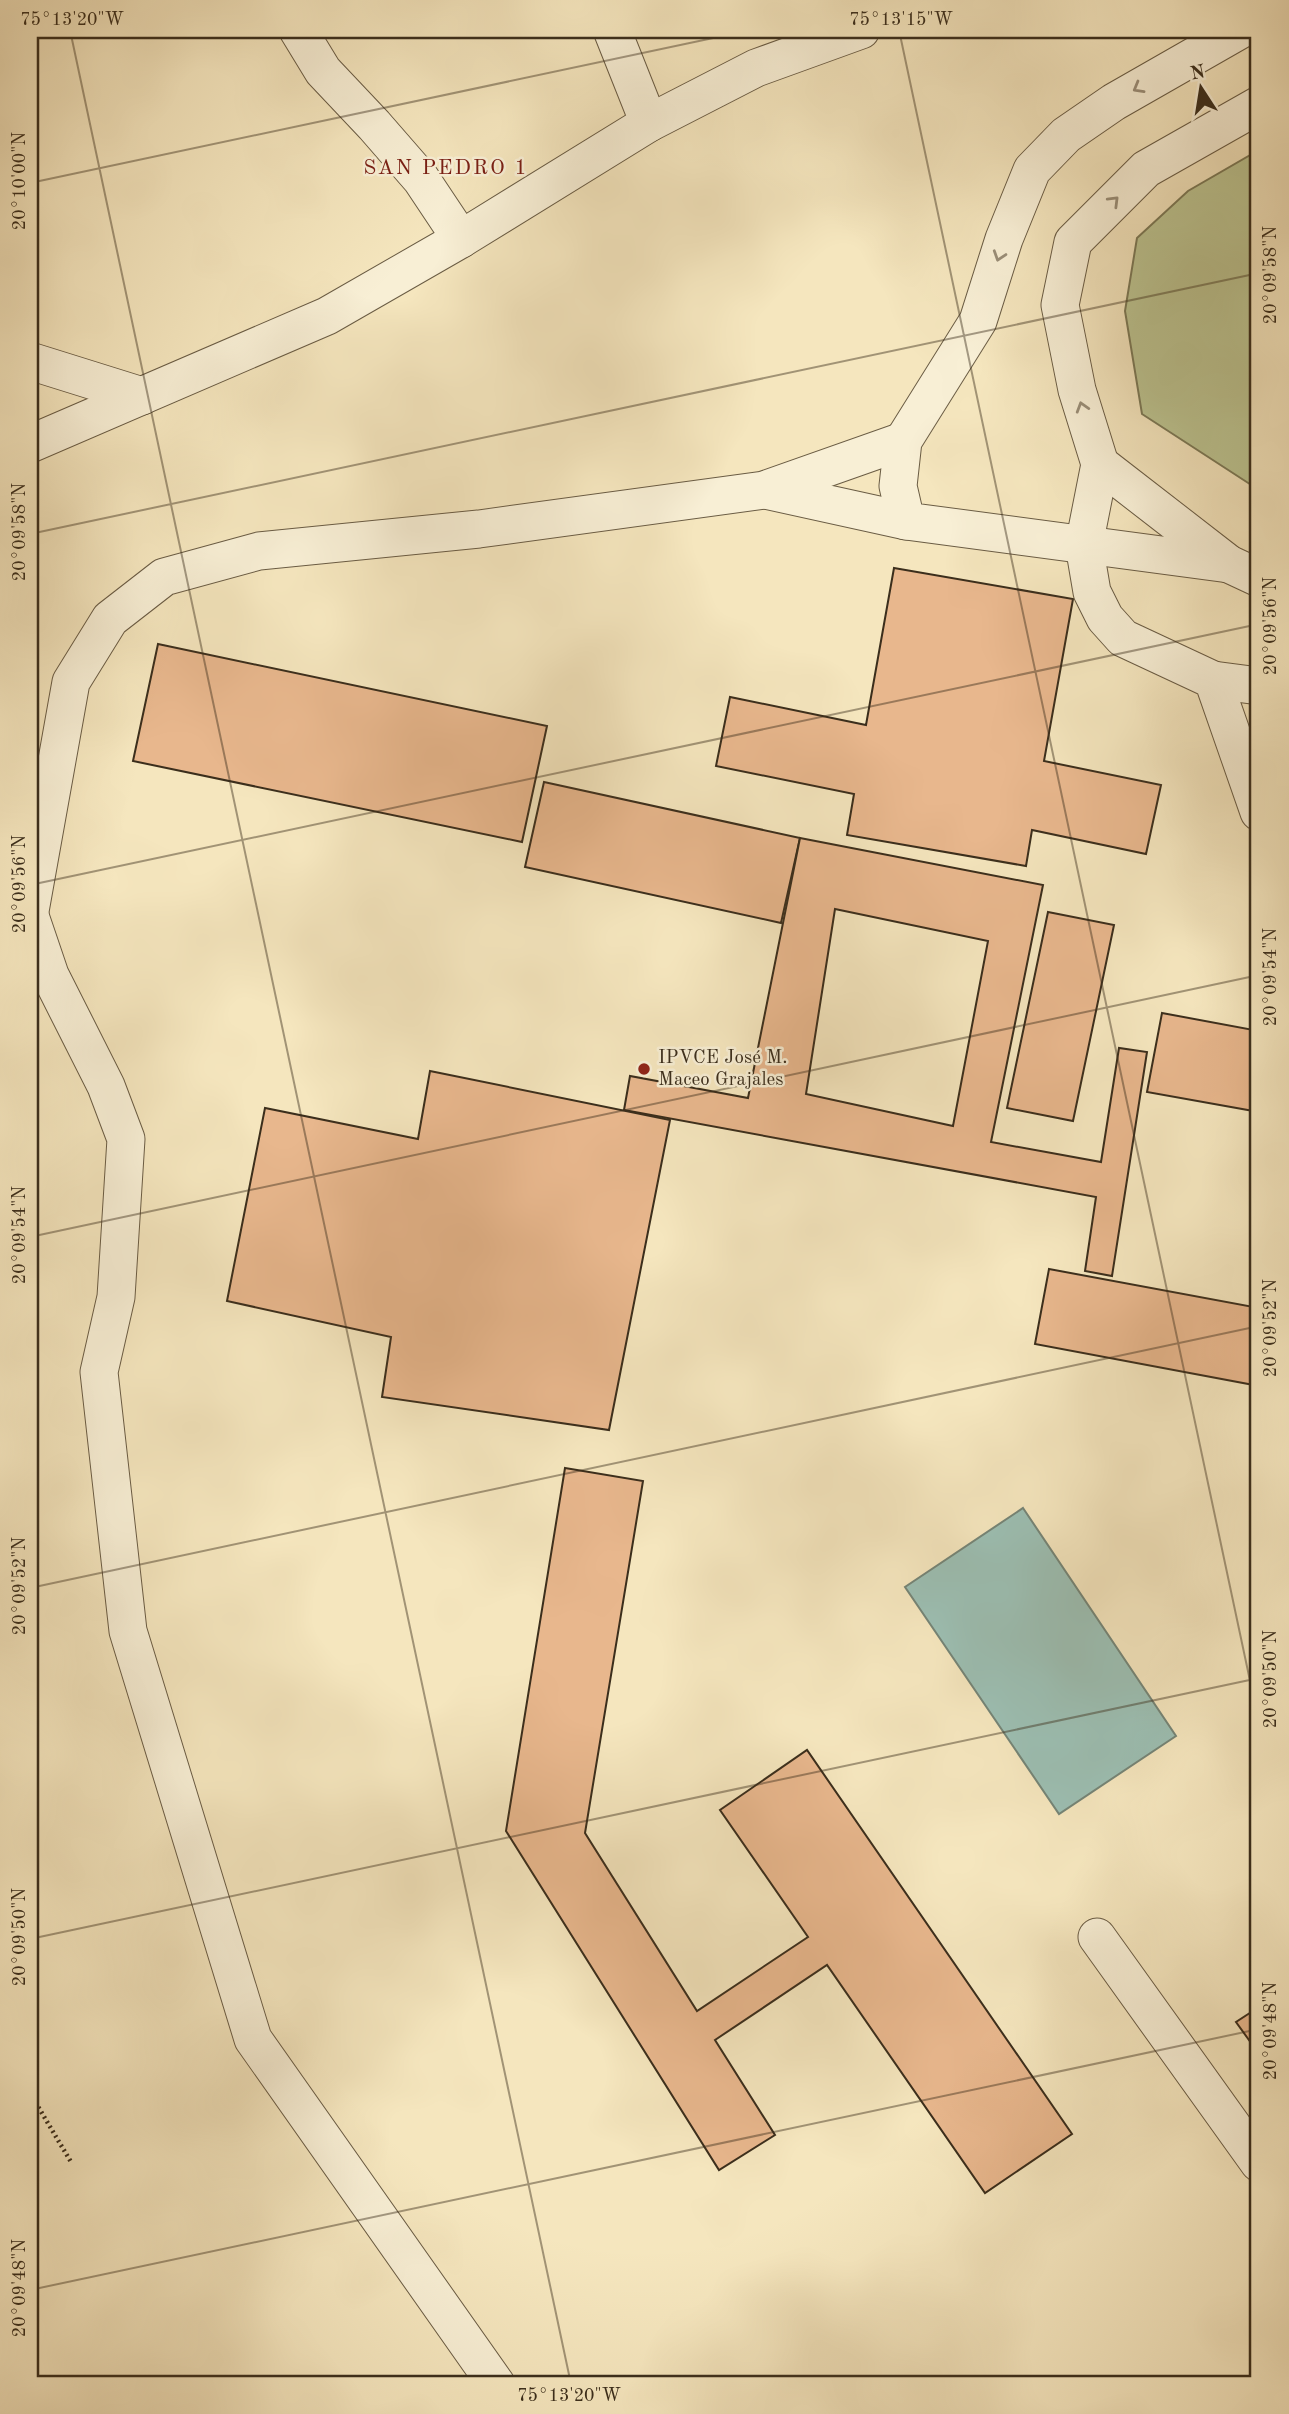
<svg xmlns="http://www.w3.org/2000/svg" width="1289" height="2414" viewBox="0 0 1289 2414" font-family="'Old Standard TT',serif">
<rect width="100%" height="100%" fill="#f5e6be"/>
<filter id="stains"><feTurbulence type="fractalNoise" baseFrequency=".00286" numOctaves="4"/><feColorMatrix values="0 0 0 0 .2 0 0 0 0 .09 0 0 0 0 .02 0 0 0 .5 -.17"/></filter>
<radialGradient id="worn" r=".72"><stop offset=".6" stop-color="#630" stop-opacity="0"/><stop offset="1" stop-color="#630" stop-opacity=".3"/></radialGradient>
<path fill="#bcc491" stroke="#7c7956" stroke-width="2" d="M1259,150V490L1142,414L1125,311L1137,238L1188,191Z"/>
<path fill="#9cbfb3" stroke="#758577" stroke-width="2" d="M1023,1508L1176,1736L1059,1814L905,1587Z"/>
<g fill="#e8b78d" stroke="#3b2e1c" stroke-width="2" fill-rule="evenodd">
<path d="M894,568L1073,599L1044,761L1161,785L1146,854L1032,830L1026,866L847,835L854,794L716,766L730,697L866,725Z"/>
<path d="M158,644L547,726L522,842L133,761Z"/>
<path d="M544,782L800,838L781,923L525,867Z"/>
<path d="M800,838L1043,885L991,1142L1101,1162L1119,1048L1147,1052L1112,1276L1085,1271L1096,1197L624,1110L630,1076L748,1098ZM835,909L988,941L953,1126L806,1094Z"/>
<path d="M1048,912L1114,925L1073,1121L1007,1108Z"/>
<path d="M1162,1013L1259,1031V1112L1147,1092Z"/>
<path d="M430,1071L670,1120L609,1430L382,1397L391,1337L227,1301L265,1108L418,1139Z"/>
<path d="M1049,1269L1259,1308V1386L1035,1344Z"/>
<path d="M565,1468L643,1481L585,1833L697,2011L808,1937L720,1810L807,1750L1072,2134L985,2193L827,1965L715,2040L775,2135L719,2170L506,1831Z"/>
<path d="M1259,2007V2054L1236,2022Z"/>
</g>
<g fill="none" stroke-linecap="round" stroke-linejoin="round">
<g stroke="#6a5c44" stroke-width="39">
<g id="minor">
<path d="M298,30L323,71L374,125L421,179L461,239"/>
<path d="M612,30L649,123"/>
<path d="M1259,105L1146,169L1073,242L1060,305L1077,390L1100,464L1084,545L1092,592L1105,618L1123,638L1213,680L1259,812"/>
<path d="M30,361L142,396"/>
<path d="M30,444L327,316L461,239L649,123L756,68L861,30"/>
<path d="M1100,464L1229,564L1259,578"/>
<path d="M765,490L906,521"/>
<path d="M1229,564L906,521L898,486L903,441L978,321L1004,239L1032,170L1066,135L1114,102L1240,30"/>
<path d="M1213,680L1259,686"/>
<path d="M30,911L71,682L110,619L164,577L259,551L479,529L764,490L903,441"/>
<path d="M30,916L50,975L106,1086L126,1139L116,1297L99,1372L128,1631L253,2039L496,2384"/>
<path d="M1097,1937L1259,2163"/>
</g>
</g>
<path stroke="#3b2e1c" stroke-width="4.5" stroke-dasharray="2 3.5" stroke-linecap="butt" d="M30,2093L71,2162"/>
<use href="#minor" stroke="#f8efd5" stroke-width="37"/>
</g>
<defs><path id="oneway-chevron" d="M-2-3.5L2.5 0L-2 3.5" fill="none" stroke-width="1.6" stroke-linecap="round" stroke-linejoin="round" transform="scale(1.75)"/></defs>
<g stroke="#9a8e78">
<use href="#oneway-chevron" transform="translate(1138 88) rotate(150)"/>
<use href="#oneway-chevron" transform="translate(1114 201) rotate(-45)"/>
<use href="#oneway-chevron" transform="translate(999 256) rotate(108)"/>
<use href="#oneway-chevron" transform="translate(1082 407) rotate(-107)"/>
</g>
<path fill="none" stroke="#3b2e1c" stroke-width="2" stroke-opacity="0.45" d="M70,30L571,2384M899,30L1259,1723M30,183L751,30M30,534L1259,273M30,885L1259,624M30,1237L1259,975M30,1588L1259,1326M30,1939L1259,1678M30,2290L1259,2029M1239,2384L1259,2380"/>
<circle fill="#8f2418" stroke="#f8efd5" stroke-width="2.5" cx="644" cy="1069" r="7"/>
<g text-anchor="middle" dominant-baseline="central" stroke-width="5" stroke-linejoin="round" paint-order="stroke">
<g font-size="19" fill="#3b2e1c" stroke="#f8efd5" text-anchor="start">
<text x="658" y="1058">IPVCE José M.<tspan x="658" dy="22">Maceo Grajales</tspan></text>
</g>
<g font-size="21" letter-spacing="2" fill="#7a1f14" stroke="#f8efd5">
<text x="446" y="168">SAN PEDRO 1</text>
</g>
</g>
<rect width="1289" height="2414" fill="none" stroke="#f5e6be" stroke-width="77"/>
<g transform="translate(1201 88) rotate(348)" stroke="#f8efd5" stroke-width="5" paint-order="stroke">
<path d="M0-5L12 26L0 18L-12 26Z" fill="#3b2e1c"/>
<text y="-10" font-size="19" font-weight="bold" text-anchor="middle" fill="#3b2e1c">N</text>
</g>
<rect x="38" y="38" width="1212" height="2338" fill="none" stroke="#3b2e1c" stroke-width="2.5"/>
<g font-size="18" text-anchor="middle" fill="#3b2e1c">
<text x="72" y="25">75°13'20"W</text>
<text x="901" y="25">75°13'15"W</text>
<text transform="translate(19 181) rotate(-90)" y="6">20°10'00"N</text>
<text transform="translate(1270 275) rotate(-90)" y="6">20°09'58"N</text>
<text transform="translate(19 532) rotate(-90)" y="6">20°09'58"N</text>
<text transform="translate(1270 626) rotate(-90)" y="6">20°09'56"N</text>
<text transform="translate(19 884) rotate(-90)" y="6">20°09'56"N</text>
<text transform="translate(1270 977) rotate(-90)" y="6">20°09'54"N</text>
<text transform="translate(19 1235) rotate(-90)" y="6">20°09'54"N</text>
<text transform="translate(1270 1328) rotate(-90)" y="6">20°09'52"N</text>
<text transform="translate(19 1586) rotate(-90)" y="6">20°09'52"N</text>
<text transform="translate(1270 1679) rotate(-90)" y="6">20°09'50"N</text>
<text transform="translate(19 1937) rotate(-90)" y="6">20°09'50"N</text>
<text transform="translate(1270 2031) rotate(-90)" y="6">20°09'48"N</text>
<text transform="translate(19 2288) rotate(-90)" y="6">20°09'48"N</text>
<text x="569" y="2401">75°13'20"W</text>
</g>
<rect width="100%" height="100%" filter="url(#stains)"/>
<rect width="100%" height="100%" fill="url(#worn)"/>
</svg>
